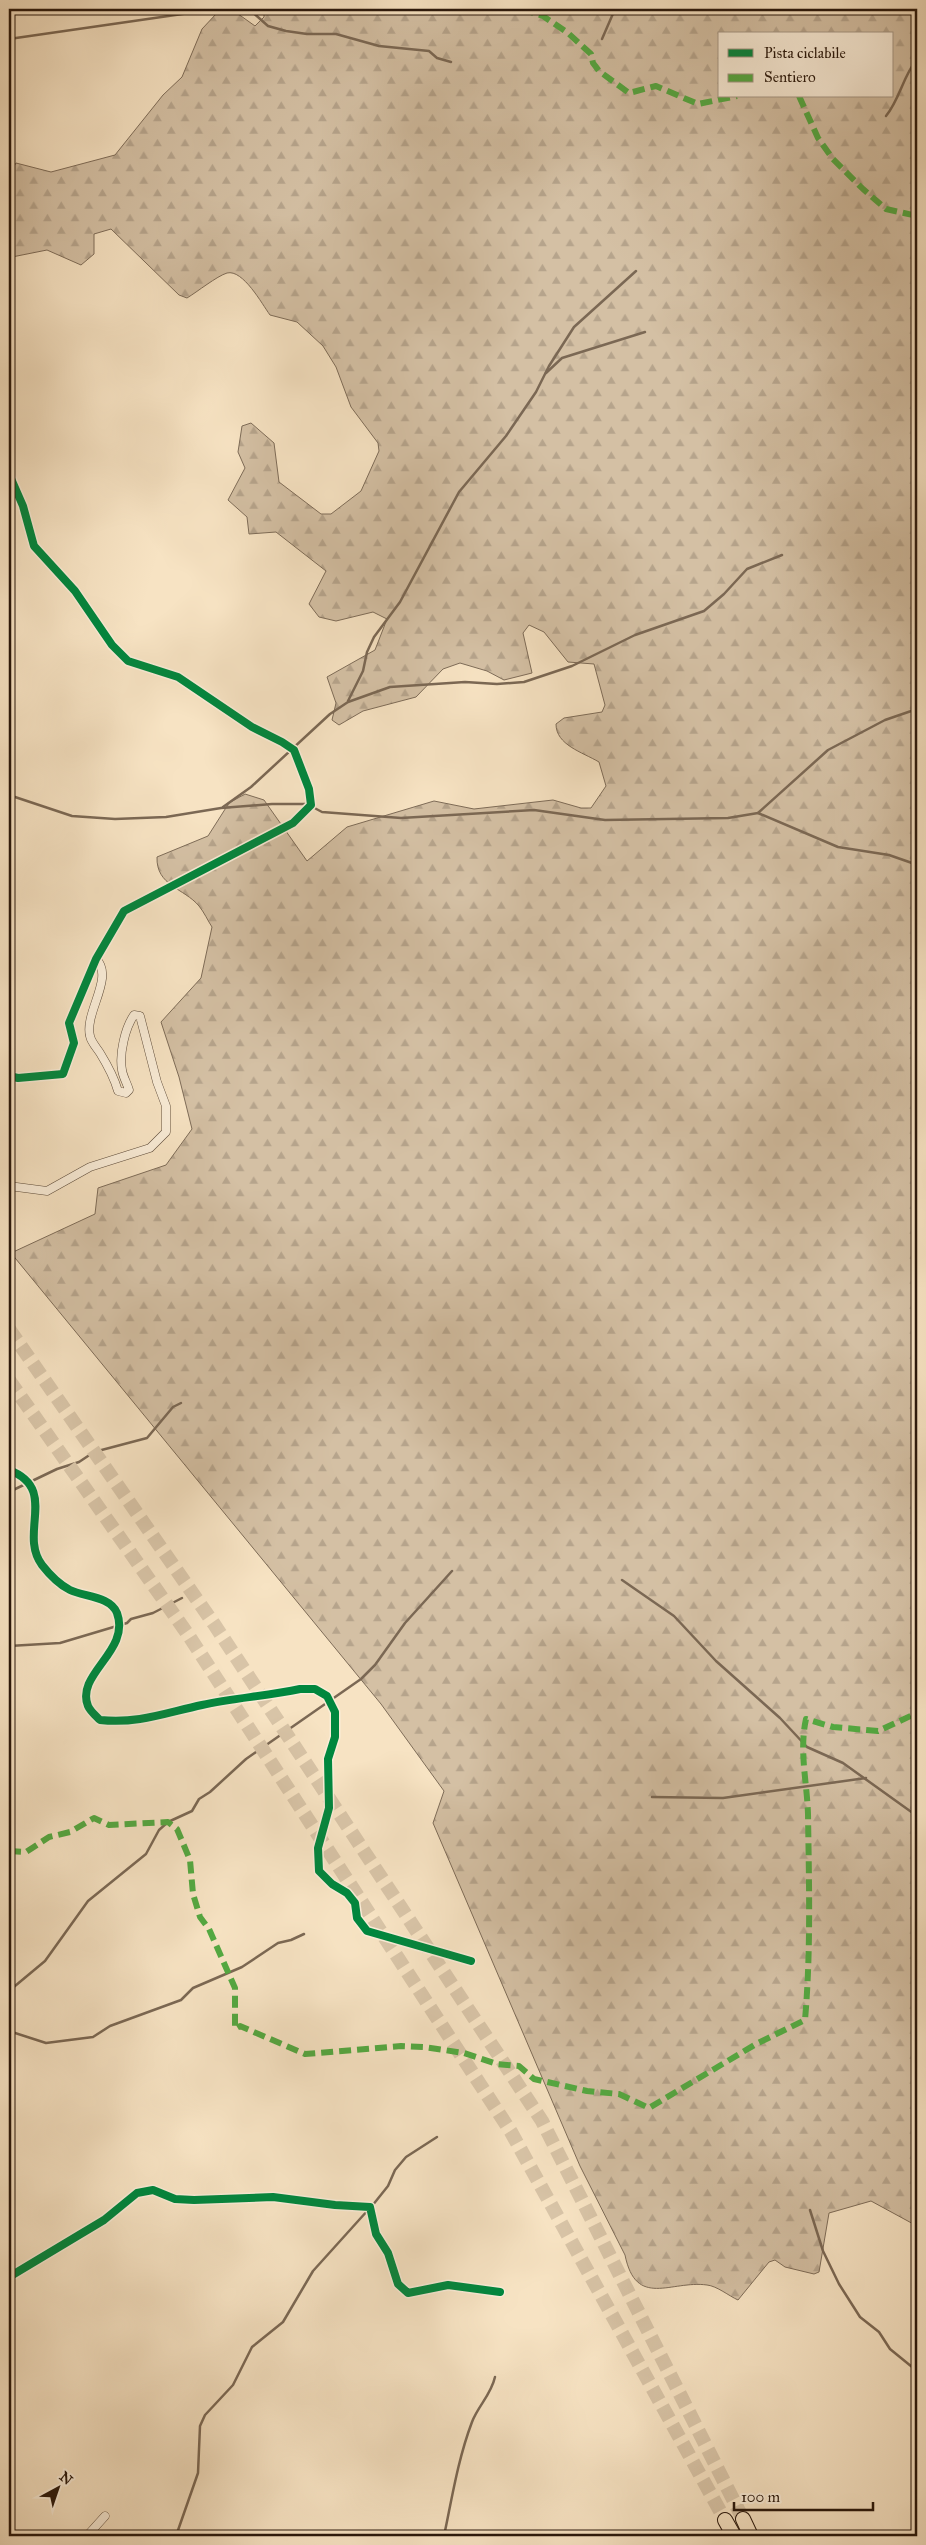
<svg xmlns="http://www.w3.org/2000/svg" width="926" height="2545" viewBox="0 0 926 2545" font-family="'IM FELL Great Primer',serif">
<defs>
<pattern id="forest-firs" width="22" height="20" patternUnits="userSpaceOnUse" patternTransform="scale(1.25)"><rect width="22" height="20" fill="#d4c0a4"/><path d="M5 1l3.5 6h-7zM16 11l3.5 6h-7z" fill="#b6a48c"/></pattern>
</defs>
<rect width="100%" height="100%" fill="#f7e3c3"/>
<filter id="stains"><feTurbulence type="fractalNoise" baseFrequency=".004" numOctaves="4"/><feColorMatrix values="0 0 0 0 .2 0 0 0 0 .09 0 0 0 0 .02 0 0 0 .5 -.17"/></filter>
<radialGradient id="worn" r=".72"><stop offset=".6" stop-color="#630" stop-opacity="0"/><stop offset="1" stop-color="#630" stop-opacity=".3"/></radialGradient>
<path fill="url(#forest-firs)" stroke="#7e6c58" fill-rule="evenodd" d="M264,9H917V2226L871,2201L829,2213L819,2272L814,2274L785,2267L775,2260L769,2262L738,2300C729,2296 717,2286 707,2285C671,2280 636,2309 625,2255L580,2166L433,1823L444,1791L381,1704L11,1253L95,1214L98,1188L166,1165L192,1129L179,1077L161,1022L201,978L212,927C208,921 204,912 199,906C184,888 156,886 157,857L208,836L229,803L245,794L264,800L307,861L347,827L434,801L474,809L553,800L581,808H591L606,786L599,762C582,752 556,745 556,724L564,718L602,712L605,705L594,664L568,662L544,632L529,625L523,633L532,673L504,680L487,671L460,663L443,669L416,697L363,711L339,725L332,720L336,703L327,677L375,650L387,619L373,612L336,621L319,617L309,604L326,571L276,532L249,534L247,517L228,500L245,468L238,452L242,426L251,423L274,443L279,482L321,514H331L361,491L379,451L378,443L351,407L336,367L323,346L297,322L270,315C262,304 243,269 227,273C217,276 197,292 187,298L179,295L111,229L94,234V254L81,265L47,250L12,257L9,255V175L16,163L51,172L115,155L163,95L182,77L202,29L216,14L234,11L255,26L264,17ZM720,34H892V96H720Z"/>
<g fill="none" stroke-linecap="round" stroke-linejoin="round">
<g stroke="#7b6854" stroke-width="2.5">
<path d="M249,9L268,26L286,31L307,34H336L379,46L429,51L437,58L451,62"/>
<path d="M9,39L217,9"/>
<path d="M602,39L615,9"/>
<path d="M886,116C900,99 903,76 917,59"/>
<path d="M546,373L562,358L645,332"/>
<path d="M348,701L363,671L367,652L374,637L400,602L459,492L506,436L536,392L549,366L574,327L636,271"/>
<path d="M9,795L72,816L115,819L166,817L221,808L272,804H307L322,812L401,818L534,810L605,820L728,818L758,813L828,750L885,720L917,709"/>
<path d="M223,807L251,787L330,714L348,702L390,687L465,682L497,684L524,682L572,666L635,635L704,611L724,594L747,569L782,555"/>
<path d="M758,813L838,847L889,855L912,863"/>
<path d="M9,1492L57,1469L79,1462L94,1452L147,1438L173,1407L181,1403"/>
<path d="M622,1580L674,1616L716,1661L780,1718L807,1747L843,1763L917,1816"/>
<path d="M9,1646L60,1643L127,1623L131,1619L153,1613L182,1598"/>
<path d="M652,1797L723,1798L866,1778"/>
<path d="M9,1991L45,1961L88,1901L146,1854L159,1830L168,1822L192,1811L199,1799L210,1792L246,1759L361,1679L375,1665L405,1623L452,1571"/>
<path d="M9,2031L46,2043L93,2037L110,2026L181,2000L193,1988L242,1967L278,1943L291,1940L304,1934"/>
<path d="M372,2206L388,2186L395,2170L406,2157L437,2137"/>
<path d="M810,2210L823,2251L839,2284L860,2317L879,2332L890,2349L917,2371"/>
<path d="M176,2536L198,2473L200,2426L205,2415L233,2385L252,2347L283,2322L313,2271L368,2210"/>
<path d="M444,2536C452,2498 458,2459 472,2422C478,2406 491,2395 495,2377"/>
</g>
<g stroke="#d8c4a7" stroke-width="14" stroke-dasharray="14 7" stroke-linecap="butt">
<path d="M9,1329L214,1624L542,2121L743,2519"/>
<path d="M9,1380L189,1636L511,2132L725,2520"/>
</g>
<g stroke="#5c4a39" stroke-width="9">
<g id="minor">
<path d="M9,474L23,506L34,546L75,591L112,645L128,661L178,677L252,727L282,742L294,750L309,789L311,805L293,823L124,911L96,959L69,1023L74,1043L63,1074L18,1078L9,1076"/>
<path d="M9,1186L47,1191L90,1167L150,1148L166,1132V1106L157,1082L140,1016L134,1015C125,1028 119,1054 122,1070C123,1077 127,1083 129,1090L126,1093L118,1091C114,1077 108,1066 100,1053C97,1048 91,1042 90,1036C84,1013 115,977 96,959"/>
<path d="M9,1470C59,1489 18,1533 42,1565C49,1574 60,1585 70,1590C84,1597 110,1596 117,1613C131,1651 75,1674 88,1706C90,1711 96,1716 100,1720C138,1724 165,1713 202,1705C234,1698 267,1696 300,1689H315L327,1696L335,1712V1737L328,1759L329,1808L318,1848L319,1871L332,1884L347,1893L355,1903L357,1918L367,1931L471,1961"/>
<path d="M9,2277L104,2220L137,2193L153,2190L175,2199L194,2200L273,2197L335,2205L370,2207L376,2234L388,2253L398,2284L408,2293L448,2285L500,2292"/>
<path d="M87,2536L105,2516"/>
</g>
</g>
<g stroke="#29170b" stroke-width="16">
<g id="motorway">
<path d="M743,2519L751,2536"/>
<path d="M725,2520L734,2536"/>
</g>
</g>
<use href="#minor" stroke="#faedd8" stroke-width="8"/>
<use href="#motorway" stroke="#f7e3c3" stroke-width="14"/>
<g stroke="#53a941" stroke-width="6" stroke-dasharray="12 6" stroke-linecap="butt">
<path d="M522,9L543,16L568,33L591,54L593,63L599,71L629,93L656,86L698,104L737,96"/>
<path d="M799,96L818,138L833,159L863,189L886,209L917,216"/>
<path d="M9,1851L26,1852L49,1837L70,1832L94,1818L109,1825L168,1822L177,1829L190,1860L193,1894L200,1917L209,1929L235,1988V2029L240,2026L305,2054L401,2046L424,2047L464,2053L497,2064L519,2066L534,2079L587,2091L619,2094L649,2108L756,2044L805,2020C811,1951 809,1883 808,1814C807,1782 799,1751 806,1719L833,1727L878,1731L917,1713"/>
</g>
<g stroke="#faedd8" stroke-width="11">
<g id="cycleway">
<path d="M9,474L23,506L34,546L75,591L112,645L128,661L178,677L252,727L282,742L294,750L309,789L311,805L293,823L124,911L96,959L69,1023L74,1043L63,1074L18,1078L9,1076"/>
<path d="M9,1470C59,1489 18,1533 42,1565C49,1574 60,1585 70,1590C84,1597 110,1596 117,1613C131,1651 75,1674 88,1706C90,1711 96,1716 100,1720C138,1724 165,1713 202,1705C234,1698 267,1696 300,1689H315L327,1696L335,1712V1737L328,1759L329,1808L318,1848L319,1871L332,1884L347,1893L355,1903L357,1918L367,1931L471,1961"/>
<path d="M9,2277L104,2220L137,2193L153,2190L175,2199L194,2200L273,2197L335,2205L370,2207L376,2234L388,2253L398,2284L408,2293L448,2285L500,2292"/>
</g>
</g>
<use href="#cycleway" stroke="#00873e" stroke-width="8"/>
</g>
<rect width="926" height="2545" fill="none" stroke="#f7e3c3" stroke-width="30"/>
<rect x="10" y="10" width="906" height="2525" fill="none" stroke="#29170b" stroke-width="2.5"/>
<rect x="15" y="15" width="896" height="2515" fill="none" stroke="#29170b"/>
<rect x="718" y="32" width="175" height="65" fill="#faedd8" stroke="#a69786"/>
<rect x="728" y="49" width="25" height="8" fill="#00873e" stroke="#a69786"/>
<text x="764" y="58" font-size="15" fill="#29170b">Pista ciclabile</text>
<rect x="728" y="74" width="25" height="8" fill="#53a941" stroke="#a69786"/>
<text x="764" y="82" font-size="15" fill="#29170b">Sentiero</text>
<g transform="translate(58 2488) rotate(40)" stroke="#faedd8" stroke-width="4" paint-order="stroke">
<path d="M0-4L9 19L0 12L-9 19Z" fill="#29170b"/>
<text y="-8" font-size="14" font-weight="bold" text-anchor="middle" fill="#29170b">N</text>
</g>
<path d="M734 2502v8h139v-8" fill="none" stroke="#29170b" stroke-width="2.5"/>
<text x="741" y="2502" font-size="15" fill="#29170b" stroke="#faedd8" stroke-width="4" paint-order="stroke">100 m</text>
<rect width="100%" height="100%" filter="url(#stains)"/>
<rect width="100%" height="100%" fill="url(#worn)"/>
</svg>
